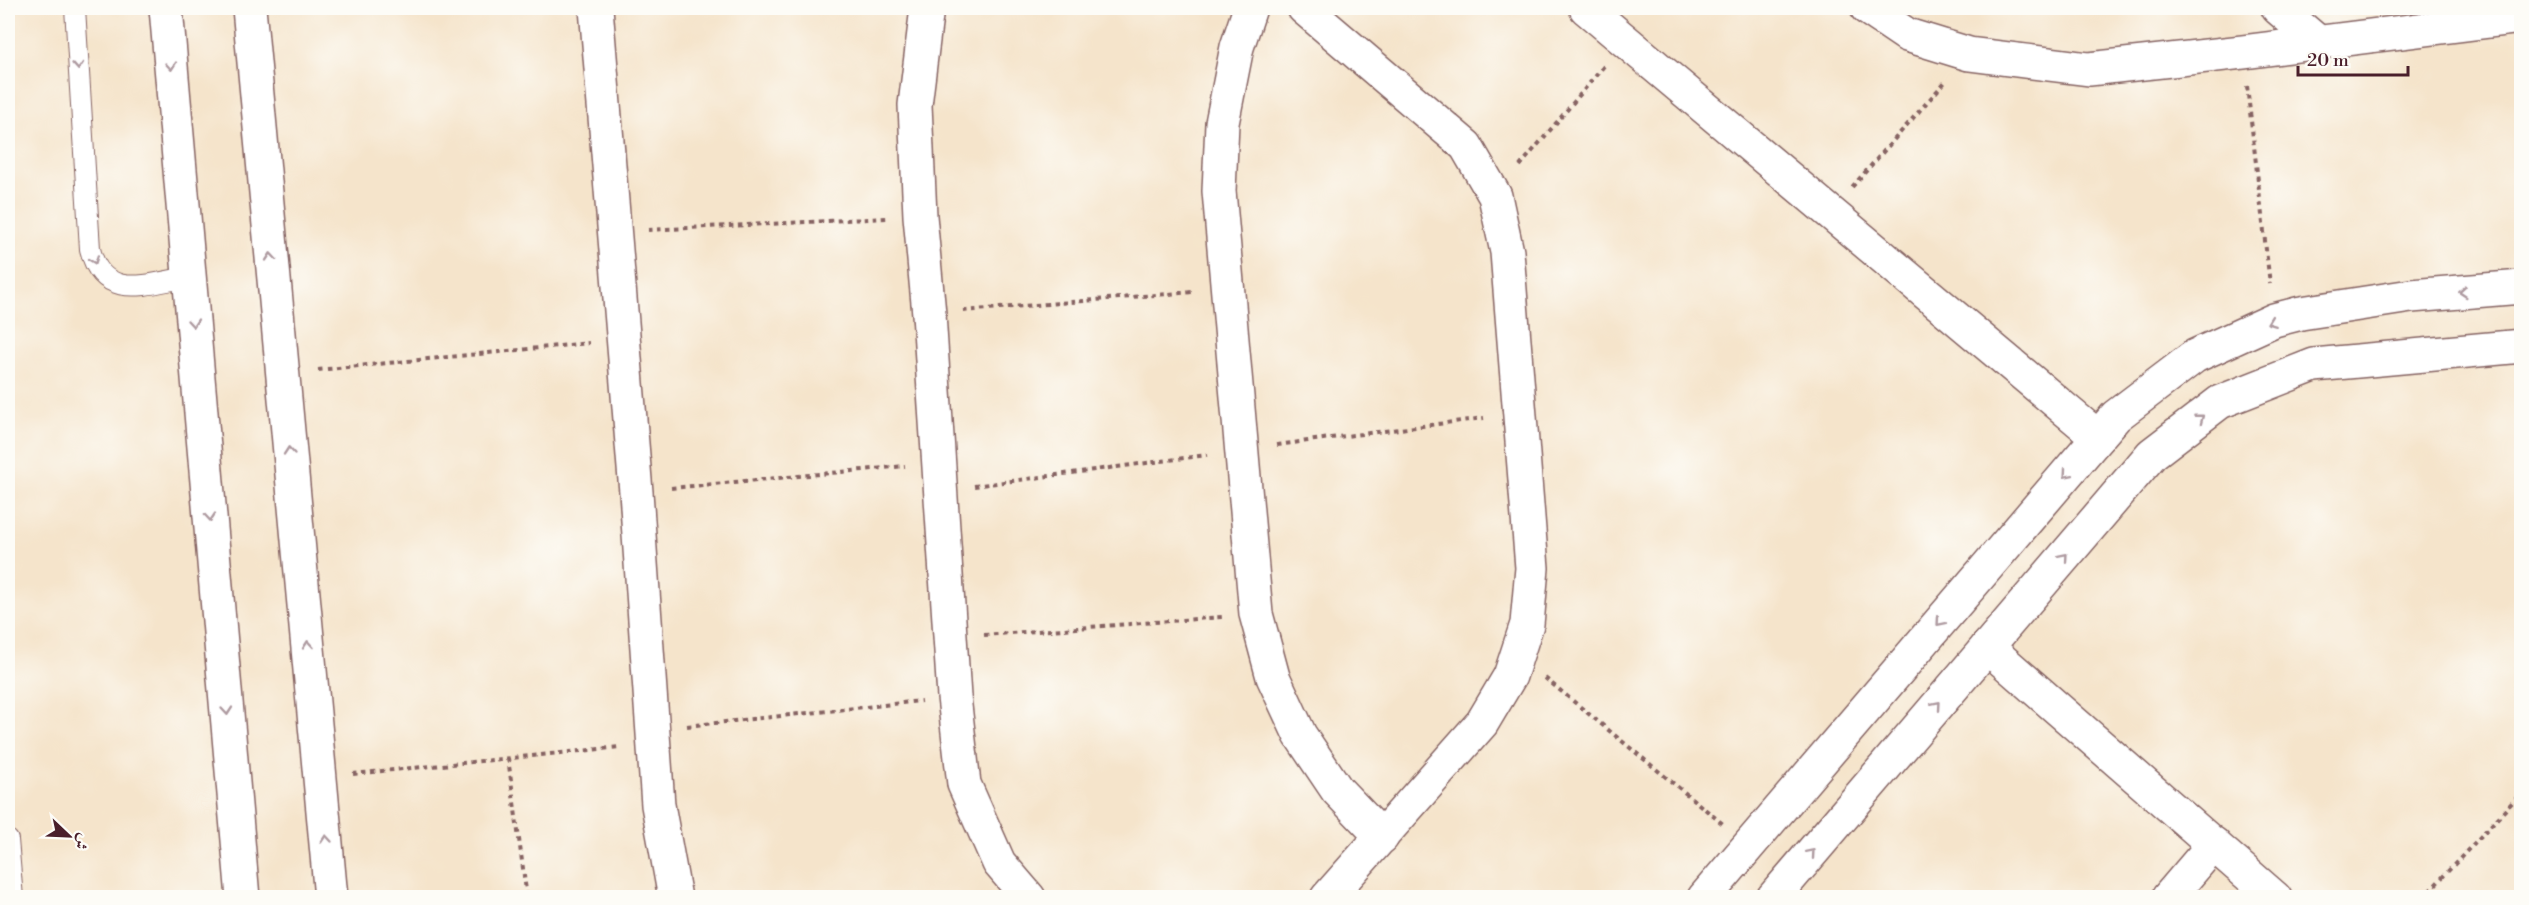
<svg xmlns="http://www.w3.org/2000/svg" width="2529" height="905" viewBox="0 0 2529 905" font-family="'Libre Bodoni',Amiri,serif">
<rect width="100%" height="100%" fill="#fdfcf7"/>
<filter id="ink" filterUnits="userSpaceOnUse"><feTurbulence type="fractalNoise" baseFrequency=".0167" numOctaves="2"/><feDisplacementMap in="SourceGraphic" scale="12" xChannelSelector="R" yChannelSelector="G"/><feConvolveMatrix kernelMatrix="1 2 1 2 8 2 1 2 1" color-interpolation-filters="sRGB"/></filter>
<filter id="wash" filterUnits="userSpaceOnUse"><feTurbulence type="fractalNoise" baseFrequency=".008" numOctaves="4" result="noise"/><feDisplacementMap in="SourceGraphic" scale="24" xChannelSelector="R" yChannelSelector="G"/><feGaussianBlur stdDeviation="1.35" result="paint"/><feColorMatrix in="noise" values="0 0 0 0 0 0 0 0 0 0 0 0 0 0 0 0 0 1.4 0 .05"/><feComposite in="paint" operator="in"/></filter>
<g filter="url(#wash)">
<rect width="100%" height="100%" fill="#f5e4cb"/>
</g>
<g filter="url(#ink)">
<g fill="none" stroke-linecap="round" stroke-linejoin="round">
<g stroke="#866463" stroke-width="22">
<g id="lane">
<path d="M75,8L90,249C103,303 149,283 189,277"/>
<path d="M8,840L13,898"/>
</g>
</g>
<g stroke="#866463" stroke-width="36">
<g id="street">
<path d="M166,8L243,898"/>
<path d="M249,8L331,898"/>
<path d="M596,8L636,492L658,805L675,898"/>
<path d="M927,8L915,105L920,216L929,314L954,697L964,784L999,863L1029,898"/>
<path d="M1250,8L1237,47L1222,123L1219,191L1256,614L1273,677L1300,735L1337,790L1382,837"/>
<path d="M1304,8L1466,146L1495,196L1507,252L1532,568L1527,624L1510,676L1482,723L1327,898"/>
<path d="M1586,8L2098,437"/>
<path d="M1867,8L1907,35L1969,54L2089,69L2243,52L2522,17"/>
<path d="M2278,8L2319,43"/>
<path d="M1987,647L2275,898"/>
<path d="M1704,898L2116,416L2195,356L2274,320L2301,313L2411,296L2522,287"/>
<path d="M1773,898L2152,454L2220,402L2314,365L2522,346"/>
<path d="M2168,898L2214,844"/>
</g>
</g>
<g stroke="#866463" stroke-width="4" stroke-dasharray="4.5 4.5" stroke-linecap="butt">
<path d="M2247,86L2270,284"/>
<path d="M1520,166L1604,66"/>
<path d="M1852,187L1945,82"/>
<path d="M648,230L887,218"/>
<path d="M963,311L1192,292"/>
<path d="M318,370L589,343"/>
<path d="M1277,445L1484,418"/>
<path d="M974,486L1207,455"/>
<path d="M671,488L905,466"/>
<path d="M984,635L1222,617"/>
<path d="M1545,678L1723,824"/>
<path d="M687,726L921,701"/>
<path d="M508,758L527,898"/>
<path d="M353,774L620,747"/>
<path d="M2423,898L2522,792"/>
</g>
<use href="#lane" stroke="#fff" stroke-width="20"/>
<use href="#street" stroke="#fff" stroke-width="33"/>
</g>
<defs><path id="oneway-chevron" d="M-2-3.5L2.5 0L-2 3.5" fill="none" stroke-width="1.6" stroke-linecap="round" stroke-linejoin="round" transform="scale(1.5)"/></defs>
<g stroke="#ae9aa0">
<use href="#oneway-chevron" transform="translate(78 66) rotate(86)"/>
<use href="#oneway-chevron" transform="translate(171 66) rotate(85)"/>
<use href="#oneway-chevron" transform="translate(271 257) rotate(-95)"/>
<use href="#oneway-chevron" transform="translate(94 260) rotate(70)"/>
<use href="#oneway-chevron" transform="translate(2463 292) rotate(176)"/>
<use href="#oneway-chevron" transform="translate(2271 322) rotate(159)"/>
<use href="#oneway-chevron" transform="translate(193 323) rotate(85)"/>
<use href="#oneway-chevron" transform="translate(2200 418) rotate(-38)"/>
<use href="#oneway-chevron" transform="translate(289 451) rotate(-95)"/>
<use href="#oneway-chevron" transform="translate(2067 474) rotate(131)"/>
<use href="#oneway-chevron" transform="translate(210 517) rotate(85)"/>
<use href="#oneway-chevron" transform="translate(2064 557) rotate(-49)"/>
<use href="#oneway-chevron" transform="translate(1940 622) rotate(131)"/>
<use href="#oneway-chevron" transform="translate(308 645) rotate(-95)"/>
<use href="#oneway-chevron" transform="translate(1937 705) rotate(-49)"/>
<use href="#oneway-chevron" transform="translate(227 711) rotate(85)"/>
<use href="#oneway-chevron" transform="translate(326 839) rotate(-95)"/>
<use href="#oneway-chevron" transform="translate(1811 853) rotate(-49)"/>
</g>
</g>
<rect width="2529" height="905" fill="none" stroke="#fdfcf7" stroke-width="30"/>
<g transform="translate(69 836) rotate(113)" stroke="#fdfcf7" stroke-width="4.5" paint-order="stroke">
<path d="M0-4.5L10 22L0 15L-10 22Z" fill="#4a1f2b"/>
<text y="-9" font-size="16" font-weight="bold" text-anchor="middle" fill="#4a1f2b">ش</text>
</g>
<path d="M2298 66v9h110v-9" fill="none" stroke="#4a1f2b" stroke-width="3"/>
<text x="2307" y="66" font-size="18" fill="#4a1f2b" stroke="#fdfcf7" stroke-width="4.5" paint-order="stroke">20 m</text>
</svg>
